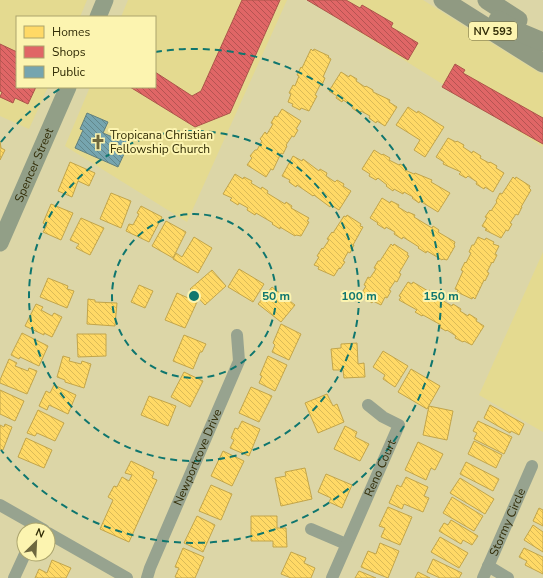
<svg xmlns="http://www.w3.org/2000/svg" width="543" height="578" viewBox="0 0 543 578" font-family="'Nunito Sans',sans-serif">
<defs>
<pattern id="homes-back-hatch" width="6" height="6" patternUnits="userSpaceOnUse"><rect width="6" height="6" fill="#ffd966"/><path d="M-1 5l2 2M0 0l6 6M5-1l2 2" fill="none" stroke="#dbbb57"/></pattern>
<pattern id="shops-back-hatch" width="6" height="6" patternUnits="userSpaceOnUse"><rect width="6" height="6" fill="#e06666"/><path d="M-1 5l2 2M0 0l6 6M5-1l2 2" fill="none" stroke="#b65452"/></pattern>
<pattern id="public-back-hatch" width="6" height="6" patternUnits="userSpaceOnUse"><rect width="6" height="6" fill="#76a5af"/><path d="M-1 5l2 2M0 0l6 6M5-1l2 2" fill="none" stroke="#61878c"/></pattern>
</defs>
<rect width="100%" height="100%" fill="#dcd6a7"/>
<g fill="#e4da90">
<path d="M0,0H87L80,17H17V87H48L29,129L0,116Z"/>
<path d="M128,0H287L187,222L65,146L90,87H155V17H121Z"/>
<path d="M308,0H423L543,75V147Z"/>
<path d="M543,252V432L479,395Z"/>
</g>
<g fill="url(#homes-back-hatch)" stroke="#c2a54a">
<path d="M311,49L313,51L314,49L329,56L328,57L331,59L323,77L325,78L322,85H320L315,95L317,96L309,111L301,108L300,110L292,106L293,104L288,102L291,94L289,93L293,85L295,86L299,76L297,75L301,67L302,68Z"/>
<path d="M341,72L349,77L350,75L357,79L356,81L365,87L366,86L373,90V92L390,100L389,102L397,107L385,126L377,121L376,123L369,118L370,116L361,111L359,113L352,108L353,106L343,100L342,102L336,98L337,96L329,91Z"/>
<path d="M408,107L417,113L418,111L444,127L425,157L414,150L420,140L396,125Z"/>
<path d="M282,109L301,121L296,129L298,130L294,137L292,136L286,145L287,146L283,154L281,153L273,170L271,169L266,177L247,165L252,158L250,156L255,150H257L262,141L260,139L265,132L267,134L273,124L271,123L275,116L277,117Z"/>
<path d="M448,138L456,142L457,141L464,145L463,147L472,153L473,151L481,156L480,158L489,163L490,162L497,166L496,168L504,173L493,192L485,187L484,189L476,184L477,182L468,176L466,178L459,174L461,172L443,164L444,162L436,157Z"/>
<path d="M0,141L1,148L5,150L0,160Z"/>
<path d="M374,150L382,155L383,154L390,158L389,160L399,165L400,164L407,168L405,170L414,174L415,173L432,180L431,182L450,193L438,212L420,201L419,203L412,198L413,197L404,192L403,194L394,189L393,191L386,186L387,185L378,178L376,180L369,176L370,174L362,169Z"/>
<path d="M293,156L302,161L303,159L319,171L320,169L327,173L326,176L335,182L337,180L344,184L343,186L351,191L339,210L331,205L330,207L314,195L313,196L297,185L296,187L289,182L290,180L282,176Z"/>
<path d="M70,162L95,173L89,186L78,181L72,197L58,191Z"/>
<path d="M235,174L243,179L244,177L252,181L251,183L261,189L262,187L268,191L267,193L285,204L286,202L292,206L291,208L309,218L307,221L309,222L301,236L296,235L295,236L280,227V229L272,224L273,223L256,213L255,215L247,210L248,208L239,203L238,205L230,200L232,198L223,194Z"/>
<path d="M513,177L515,179L516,177L530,186L529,188L531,190L521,207H522L518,215L516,214L510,223L512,224L508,231L506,230L501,238L485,230L487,229L482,226L487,218L485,217L490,210L491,211L497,202L496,201L500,193L502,194Z"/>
<path d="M111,193L131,201L121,228L100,219Z"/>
<path d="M382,198L390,203L391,201L399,205L398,207L408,213V212L415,215L414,217L432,228L433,226L439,230L438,232L455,242L454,245L455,246L447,260L443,259L442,260L427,251L426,253L418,248L419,247L403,237L402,239L394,234L395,232L386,227L385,229L377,224L378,223L370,218Z"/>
<path d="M51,204L73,213L61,240L43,232L47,225L43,223Z"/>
<path d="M141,206L162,217L149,242L126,231L129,224L133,225L139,214L137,213Z"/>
<path d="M347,215L361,224L360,226L363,227L353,245H354L350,253L348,252L343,261L345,262L340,269L339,268L334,276L318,269L319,267L314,265L319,257L317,256L322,248L323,249L329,240L327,239L332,232L333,233L344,216L346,217Z"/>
<path d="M81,218L104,228L90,255L76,248L79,244L70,240Z"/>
<path d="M166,221L186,232L173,258L152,246Z"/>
<path d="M194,237L212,248L198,273L173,259L176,253L182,257Z"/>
<path d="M478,237L485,240L486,238L494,242L493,244L499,246L495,254L497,255L493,263L492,262L487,272L489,273L485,281L484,280L475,299L473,297L472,299L457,292L458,290L455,289L463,271L461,270L465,262L466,263L471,253L469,252L472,245H474Z"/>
<path d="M391,244L393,246L394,244L408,253L407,255L409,256L399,273L401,274L397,282L395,281L389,290L391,291L387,298L385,297L381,305L373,301L372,303L365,298L366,296L361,294L366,286L364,285L368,277L370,278L376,269L374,268L378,261H380Z"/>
<path d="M239,269L264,284L253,302L228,287Z"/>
<path d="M212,270L226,286L205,305L190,289Z"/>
<path d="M48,278L68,286L67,289L74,291L67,308L40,297Z"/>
<path d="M408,282L412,284L413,282L428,291L429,290L436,294L435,296L452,306L453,304L461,309L460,311L468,316L469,314L477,319L476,321L484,326L472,345L464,341L463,342L455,338L456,336L447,330L446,331L439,327L441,325L423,315L422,316L415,312L417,310L399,300L401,297L399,296Z"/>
<path d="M139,285L153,291L145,308L131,302Z"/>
<path d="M272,287L295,305L281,322L258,304Z"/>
<path d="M177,293L197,302L185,328L165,320Z"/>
<path d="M88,299L95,300V302L117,303L115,326L87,324Z"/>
<path d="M36,304L43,307L41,310L52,316L54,313L62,317L52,337L44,333V335L25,326Z"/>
<path d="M281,324L301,334L289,360L272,352L275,345L273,343Z"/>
<path d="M22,333L48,346L39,366L20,357L19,359L11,355Z"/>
<path d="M77,334H106V356L78,357Z"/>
<path d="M184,335L206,344L202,352H200L193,369L173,361Z"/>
<path d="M357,343L358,364L364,363L365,377L344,378L343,370H333L331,349L341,348V344Z"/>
<path d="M383,351L408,366L395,387L383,379L385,375L373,367Z"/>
<path d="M63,356L70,358L69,361L81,364L82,361L91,364L84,388L65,382V380L57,377Z"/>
<path d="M268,356L287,365L275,391L259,383L262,376L260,375Z"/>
<path d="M9,359L17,363L15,366L28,371L29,368L37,371L27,394L0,383V380Z"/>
<path d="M411,369L440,386L427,409L398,392Z"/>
<path d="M184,372L203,381L190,407L171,397Z"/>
<path d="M54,385L76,395L68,414L49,405L47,410L39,406L46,391L50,393Z"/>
<path d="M251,387L272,396L259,422L239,413Z"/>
<path d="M0,390L24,401L15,421L0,414Z"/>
<path d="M327,394L333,406L337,404L344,422L318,433L305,403Z"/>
<path d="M149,396L176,406L168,426L141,415Z"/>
<path d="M490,405L524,424L519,435L511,431L510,433L484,418Z"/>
<path d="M429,406L453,411L447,440L423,435Z"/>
<path d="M38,410L64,423L55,441L37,433L35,436L27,433Z"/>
<path d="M242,421L260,429L249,456L230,448L234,440L231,438L235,428L238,429Z"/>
<path d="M478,421L512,437L504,454L474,439L477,433L473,431Z"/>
<path d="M5,424L12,427L3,450L0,449V425L4,427Z"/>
<path d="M345,426L357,432L355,437L369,444L360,461L334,449Z"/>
<path d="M26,438L52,450L44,468L18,457Z"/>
<path d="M474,441L502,455L496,468L468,454Z"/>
<path d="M418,442L443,454L435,470L431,468L426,480L405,470Z"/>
<path d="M223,451L244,461L232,486L211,476Z"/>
<path d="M131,461L154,472L152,478L157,480L129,542L100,529L113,500L108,497L114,486L117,487L122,477L129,481L132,475L125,473Z"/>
<path d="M466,462L499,479L493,491L460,474Z"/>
<path d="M305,468L312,499L281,506L275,478L286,476L285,472Z"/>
<path d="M326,474L352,485L342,508L329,502L331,498L318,492Z"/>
<path d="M406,477L428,487L424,496L429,498L423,512L404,504L402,509L389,503L397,485L401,487Z"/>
<path d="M460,478L494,499L485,514L450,493Z"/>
<path d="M211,485L232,494L221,520L199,511Z"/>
<path d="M452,497L483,516L474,531L443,513Z"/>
<path d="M388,507L412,517L400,545L381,537L385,528L379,526Z"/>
<path d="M539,508L543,510V526L533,521Z"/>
<path d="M197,516L215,525L203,552L184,543Z"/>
<path d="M251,516H277V528H286L287,547H273V541H251Z"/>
<path d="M451,520L478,536L472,545L463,540L461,544L439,531L444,523L448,525Z"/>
<path d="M533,525L543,532V552L524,540Z"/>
<path d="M440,537L468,553L459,568L431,552Z"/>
<path d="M380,543L399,551L388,578L361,567L368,551L376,554Z"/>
<path d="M183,548L204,557L195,578H179L175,577L179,568L175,567Z"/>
<path d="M524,548L543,557V574L525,565L527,561L519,557Z"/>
<path d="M291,552L306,558L304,563L315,568L311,578H291L281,574Z"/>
<path d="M433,559L462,573L459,578H440L427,572Z"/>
<path d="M52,560L71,568L66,578H35L39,569L47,573Z"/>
<path d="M359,571L376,578H355Z"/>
<path d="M418,572L430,578H415Z"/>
</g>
<g fill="url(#shops-back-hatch)" stroke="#ac554a">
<path d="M242,0H280L230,113L195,127L130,87H155V72L192,96L201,91Z"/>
<path d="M307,0H346L360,8L362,5L393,23L391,27L418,43L408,60Z"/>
<path d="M0,44L17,52L16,58L17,59V87H36L28,104L15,98L13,103L0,97L2,92L0,91Z"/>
<path d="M455,64L465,70L463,73L543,118V144L442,87Z"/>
</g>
<path fill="url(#public-back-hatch)" stroke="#62817d" d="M87,113L108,122L103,133L115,138L117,133L131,139L118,167L75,148L83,130L80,129Z"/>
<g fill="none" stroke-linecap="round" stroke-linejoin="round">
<g stroke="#97a38f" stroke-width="12">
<path d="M0,505L44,530"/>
<path d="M311,529L346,544"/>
<path d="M48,533L127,578"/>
<path d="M488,566L508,578"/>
<path d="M14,578L25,554"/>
<path id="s1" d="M147,578L150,568L239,361L237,335"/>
<path id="s2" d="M332,578L399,425L383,417L368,405"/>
<path id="s3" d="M483,578L532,466"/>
</g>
<g stroke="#929f87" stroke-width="17">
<path d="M98,17L105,0"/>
<path id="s4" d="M0,243L68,87"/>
</g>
<g stroke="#909a82" stroke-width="19">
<path d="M443,0L543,63"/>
<path d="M487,0L518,20"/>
<path d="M498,20L519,32L543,42"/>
</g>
</g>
<g fill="none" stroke="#0f766e" stroke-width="2" stroke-dasharray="7 5">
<circle cx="194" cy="296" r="82"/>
<circle cx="194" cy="296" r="165"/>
<path d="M1 142A247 247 0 0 1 61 88M155 52A247 247 0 1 1 1 450"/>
</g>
<defs>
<g id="church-bare" transform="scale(1.2)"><path d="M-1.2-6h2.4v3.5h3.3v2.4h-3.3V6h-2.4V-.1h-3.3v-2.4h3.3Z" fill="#6e683f" stroke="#fcf4b0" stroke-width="2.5" paint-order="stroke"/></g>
</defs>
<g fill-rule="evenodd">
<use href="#church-bare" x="98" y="142"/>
</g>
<g text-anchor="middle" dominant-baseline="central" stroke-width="4" stroke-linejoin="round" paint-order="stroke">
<rect fill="#fcf4b0" stroke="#6f693a" stroke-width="1" x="469" y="22" width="48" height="18" rx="3"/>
<g font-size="11" font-weight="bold" fill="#322d07">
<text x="493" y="31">NV 593</text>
</g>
<g font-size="12" fill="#322d07" stroke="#fcf4b0" text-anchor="start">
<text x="110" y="135">Tropicana Christian<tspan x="110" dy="14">Fellowship Church</tspan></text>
</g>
<g font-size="12" fill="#322d07" stroke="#fcf4b0">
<text stroke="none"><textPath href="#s4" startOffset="85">Spencer Street</textPath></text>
<text stroke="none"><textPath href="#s1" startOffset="131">Newportcove Drive</textPath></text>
<text stroke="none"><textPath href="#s2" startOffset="120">Reno Court</textPath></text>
<text stroke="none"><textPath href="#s3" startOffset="61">Stormy Circle</textPath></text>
</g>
</g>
<circle cx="194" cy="296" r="6" fill="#0f766e" stroke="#fcf4b0" stroke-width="2"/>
<g font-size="12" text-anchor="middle" font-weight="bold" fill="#0f766e" stroke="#fcf4b0" stroke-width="4" stroke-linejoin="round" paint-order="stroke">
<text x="276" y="300">50 m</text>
<text x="359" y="300">100 m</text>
<text x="441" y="300">150 m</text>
</g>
<rect x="16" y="16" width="140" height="72" fill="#fcf4b0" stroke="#aba46c"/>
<rect x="24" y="26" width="20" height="12" fill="#ffd966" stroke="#aba46c"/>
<text x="52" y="36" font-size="12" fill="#322d07">Homes</text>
<rect x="24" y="46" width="20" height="12" fill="#e06666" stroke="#aba46c"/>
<text x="52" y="56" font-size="12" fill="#322d07">Shops</text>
<rect x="24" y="66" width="20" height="12" fill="#76a5af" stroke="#aba46c"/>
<text x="52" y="76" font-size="12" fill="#322d07">Public</text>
<g transform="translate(36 542) rotate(24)"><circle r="19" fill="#fcf4b0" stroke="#aba46c"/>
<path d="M0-3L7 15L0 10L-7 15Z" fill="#6e683f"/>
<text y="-6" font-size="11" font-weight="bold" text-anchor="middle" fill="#322d07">N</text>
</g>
</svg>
